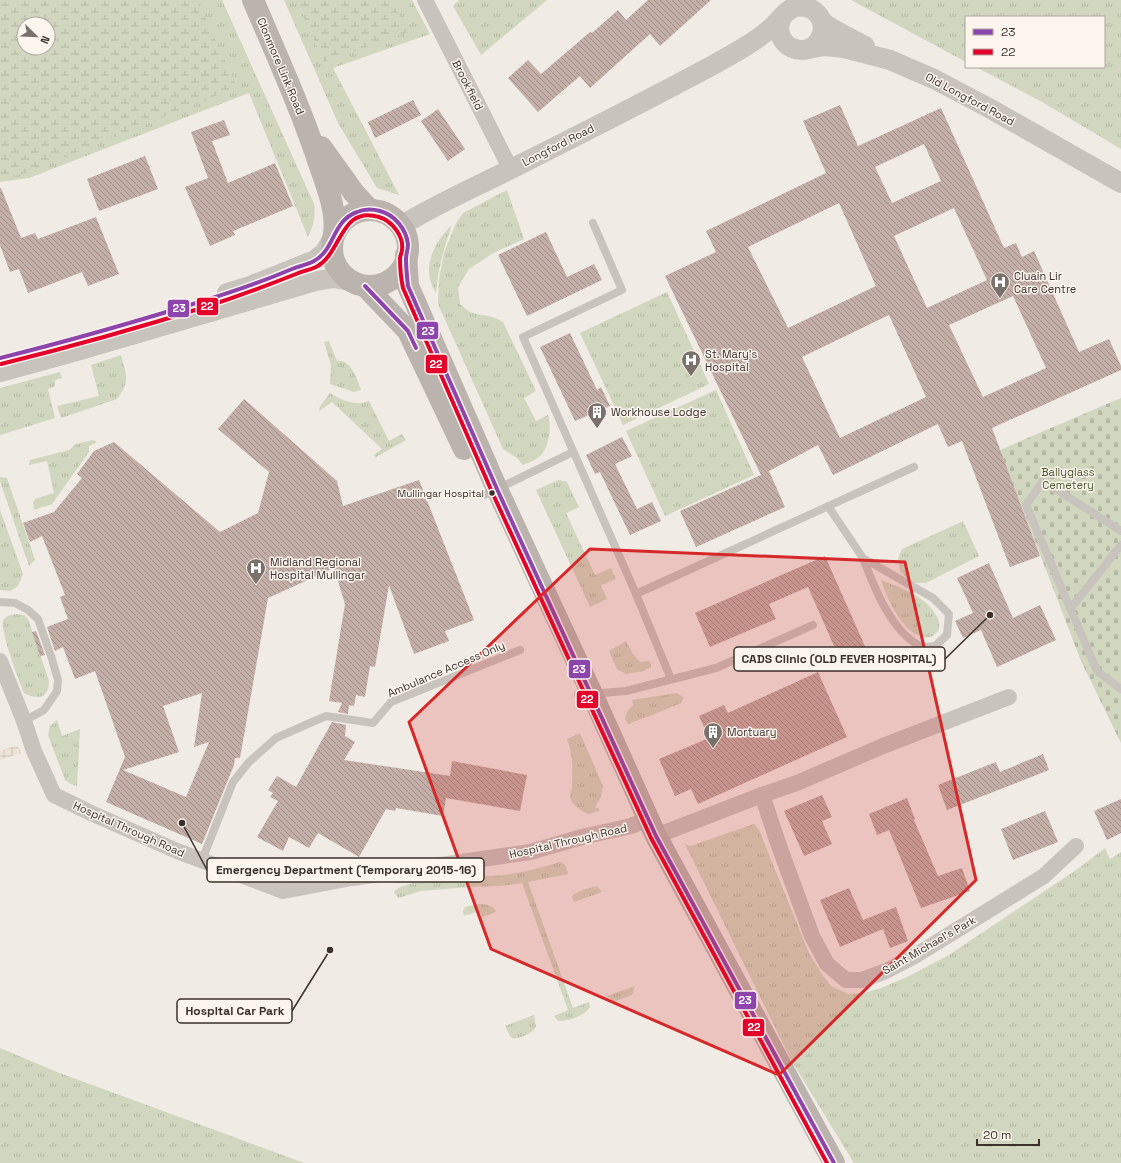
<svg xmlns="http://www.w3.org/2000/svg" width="1121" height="1163" viewBox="0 0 1121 1163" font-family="'Space Grotesk',sans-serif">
<defs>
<pattern id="grass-tufts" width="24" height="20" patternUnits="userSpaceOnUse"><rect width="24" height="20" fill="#d1d6bf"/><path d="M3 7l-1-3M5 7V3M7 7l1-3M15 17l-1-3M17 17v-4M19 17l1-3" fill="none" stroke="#b4b8a4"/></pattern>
<pattern id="wetland-marsh" width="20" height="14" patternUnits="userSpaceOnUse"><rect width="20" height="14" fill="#d1d6bf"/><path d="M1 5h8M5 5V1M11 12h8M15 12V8" fill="none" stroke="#b4b8a4"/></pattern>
<pattern id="cemetery-stones" width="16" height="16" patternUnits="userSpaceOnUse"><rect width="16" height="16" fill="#d1d6bf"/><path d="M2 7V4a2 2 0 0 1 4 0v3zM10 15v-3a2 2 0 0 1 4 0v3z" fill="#b4b8a4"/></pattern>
<pattern id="plaza-grid" width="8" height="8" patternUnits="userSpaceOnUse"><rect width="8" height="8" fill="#eee3d5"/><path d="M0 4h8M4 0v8" fill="none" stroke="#cdc3b7"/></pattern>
<pattern id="building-back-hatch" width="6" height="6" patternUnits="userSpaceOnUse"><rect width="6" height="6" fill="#c3afa7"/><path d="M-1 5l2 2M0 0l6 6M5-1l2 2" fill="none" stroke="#a08f88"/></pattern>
</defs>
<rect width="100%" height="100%" fill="#f0ebe5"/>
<g fill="url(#grass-tufts)" fill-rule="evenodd">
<path d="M0,0H222L314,204C316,216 313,226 308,237L249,93L29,178L0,182ZM24,24H48V48H24Z"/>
<path d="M284,0H412L430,34L333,68L399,195L377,188L338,123Z"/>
<path d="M459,0H547L481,55L453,6Z"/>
<path d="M851,0H1121V149L1042,102L976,67H1104V17H966V62Z"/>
<path d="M507,190L524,239L495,252L469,269L458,287L460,304C464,307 468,312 473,313C484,316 492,315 503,322L536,391L524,398L536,421L548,415C552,427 549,450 538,458C534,461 527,463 523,465L517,458L503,449L438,304L439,280L444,253L456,223L463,213Z"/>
<path d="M452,225C444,247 438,269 436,293C420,269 434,242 452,225Z"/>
<path d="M667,292L709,384L623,425L580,333Z"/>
<path d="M329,341L337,361C351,359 357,379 361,390L354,392L330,384L331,365L324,342Z"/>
<path d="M121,355C126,375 131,381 117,399L61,418L57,406L99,396L91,365Z"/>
<path d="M60,372L62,378L55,380V386L48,389L55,418L0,435V388Z"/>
<path d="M716,390L754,475L665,516L626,431Z"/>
<path d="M330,393C342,401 355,406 369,401L389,441L402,434L406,440L376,457L374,455L382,449L332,402L319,411L320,406Z"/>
<path d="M93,440L97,442L89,446V452L52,504L34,510L33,502L35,499L54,493L47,461L29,465L30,460L69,450L76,444Z"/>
<path d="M0,477L7,478L35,560L29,566L0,481Z"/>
<path d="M558,480L567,482L579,507L566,513L595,575L611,568L616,579L601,585L607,599L590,607L536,490Z"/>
<path d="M0,510L23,574L18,586L10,591L0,590Z"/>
<path d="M963,521L979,556L926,583H917L910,581L900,571L898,558L902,549Z"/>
<path d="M881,580C893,585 906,589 917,596C927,602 950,624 934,635C931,637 927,638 923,637C902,632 887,599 881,580Z"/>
<path d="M16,614L24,615L28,619L49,681C49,699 37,700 24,693C19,681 0,631 3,621C5,616 11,615 16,614Z"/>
<path d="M626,641L633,654L640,662L650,661L651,667L644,671L626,674L617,669L609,651Z"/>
<path d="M677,693L684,698L681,703L652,715L628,724L625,719L627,712L633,705L632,700Z"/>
<path d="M57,720L62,736L80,729L77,786L71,784L65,780L48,735L50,726Z"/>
<path d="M580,733L603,786L601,797L595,807L600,809L599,811L588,814C581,811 572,805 570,797C570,794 572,789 572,785C573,769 573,754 567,739Z"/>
<path d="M754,824L759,830L809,953L821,973L831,986L848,994L864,993L881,988L907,977L949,955L1079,868L1105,848L1110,859L1121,852V1163H854L791,1060L685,844L690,846Z"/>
<path d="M560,862C566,864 567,868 568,874L528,882L573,1008L589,1002L590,1007C585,1016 569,1021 558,1021L554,1016L568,1010L522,883L500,886L469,887L421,891L398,898L394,892C406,876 489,878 512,874C528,871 544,867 560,862Z"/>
<path d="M597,886L602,892L574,902L572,897L574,894L585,889Z"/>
<path d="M479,904C486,905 493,904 496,912L482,917L479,911L464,916L463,911L465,907Z"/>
<path d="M635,986L632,995L613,1002L607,996Z"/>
<path d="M534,1015L536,1027C530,1035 522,1037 513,1039L510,1036L505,1026Z"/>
<path d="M0,1048L57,1072L304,1163H0Z"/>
</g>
<g fill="url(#wetland-marsh)" fill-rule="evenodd">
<path d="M8,0H197L237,87L23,174L0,178V8ZM24,24H48V48H24Z"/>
<path d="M296,0H391L408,32L324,62Z"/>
</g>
<path fill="url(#cemetery-stones)" d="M1121,398V743L1081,661L1000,450Z"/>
<path fill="url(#plaza-grid)" d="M18,745L21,753L0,760V751Z"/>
<g fill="url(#building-back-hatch)" fill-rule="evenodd">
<path d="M648,0H711L660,46L650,34L590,88L580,76L538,112L508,78L528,60L541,74L590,32L592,33L618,10L626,20Z"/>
<path d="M413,100L421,115L375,138L368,122Z"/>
<path d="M840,105L858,146L941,108L1004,248L1016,243L1022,257L1034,251L1079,352L1109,339L1121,366V370L992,428L1040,556L1010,567L962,441L948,447L938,424L833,475L818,445L769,471L785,507L696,547L680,511L761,475L665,276L716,252L706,231L826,173L803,121ZM924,144L941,181L892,203L875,167ZM839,203L876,286L788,328L748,247ZM954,208L987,280L927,308L894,236ZM1013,296L1046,368L983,397L949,325ZM889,315L926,397L840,438L802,357Z"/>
<path d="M438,109L465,149L448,161L421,121Z"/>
<path d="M224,120L230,135L212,141L228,183L275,163L293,206L233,231L235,235L210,246L185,187L208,178L191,132Z"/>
<path d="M145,156L158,189L99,211L87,179Z"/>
<path d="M0,188H1L21,238L35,233L38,239L96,217L119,274L88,286L82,272L28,293L19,269L10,272L0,245Z"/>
<path d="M546,232L567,277L594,264L602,280L527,316L498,255Z"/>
<path d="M570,333L597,390L601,387L610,406L575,421L540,347Z"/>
<path d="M244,399L337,481L343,506L419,480L474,620L445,631L449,641L414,654L389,585L375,667L370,666L365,697L356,695L354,706L349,705L348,714L338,712L342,703L329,701L345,604L334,568L268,598L240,758H235L234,765L202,844L106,802L125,757L95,671L75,679L63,647L55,651L47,627L68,619L60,597L65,595L42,536L30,542L23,523L54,512L82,478L77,474L94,451L114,442L220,532L258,513L269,472L218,429ZM202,693L194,747L209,742L186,797L123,770L179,752L163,706Z"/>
<path d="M622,437L632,456L615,464L637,509L652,502L661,521L630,535L600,472L595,474L586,455Z"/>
<path d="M825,556L868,653L842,664L808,587L769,604L776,619L710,647L695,613Z"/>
<path d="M989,563L1013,618L1040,605L1056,640L997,667L981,630L963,638L955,621L973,613L957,578Z"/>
<path d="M36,631L45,655L40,656L32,632Z"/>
<path d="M818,672L847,737L698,804L691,789L675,796L659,759L709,738L699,716L724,705L728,713Z"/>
<path d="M332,722L346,725L345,736L355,742L344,760L450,776L452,761L527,775L520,811L446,798L443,816L396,808L395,811L386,809L359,857L318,833L309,848L289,837L283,851L257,837L278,801L270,797L273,793L268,790L277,776L296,787Z"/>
<path d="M1043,754L1049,770L947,810L938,785L996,762L1000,772Z"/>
<path d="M822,795L832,817L822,821L832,844L804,856L784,811Z"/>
<path d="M907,798L915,819L914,820L938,876L962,868L970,891L921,908L889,830L877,835L869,814Z"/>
<path d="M1121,799V833L1107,840L1094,811Z"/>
<path d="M1045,811L1058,842L1013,860L1001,829Z"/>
<path d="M849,888L863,920L896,907L908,941L890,948L883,929L840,947L820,900Z"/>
</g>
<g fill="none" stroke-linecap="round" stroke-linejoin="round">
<g stroke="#c9c3be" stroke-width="8">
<path d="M593,223L622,290L523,337L636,594L671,679"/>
<path d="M485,495L573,452"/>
<path d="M828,506L863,558L933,598L949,614L947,635L935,646C931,646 924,648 920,646C891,631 874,587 863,558"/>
<path d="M1121,531L1043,481L1026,505L1097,671L1121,689"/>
<path d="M636,594L914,467"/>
<path d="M0,602L15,603L28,610L38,619L52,659L58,680L57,691L44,710L24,721"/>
<path d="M1071,608L1121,545"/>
<path d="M578,695L626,691L716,668L813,625"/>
<path d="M202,860L233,782L249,762L276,738L326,716L373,723L391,702L520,650"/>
</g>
<g stroke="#c9c3be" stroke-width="16">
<path d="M425,0L511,170"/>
<path d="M0,661L24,721L34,751L54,795L91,813L177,851L283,891L352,878L530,852L582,837L631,826L648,819"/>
<path d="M762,795L778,843L812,936L827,964L846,980H862L886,971L913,957L1044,876L1076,846"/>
<path d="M656,836L762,795L797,783L883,746L1009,697"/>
</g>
<g stroke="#c9c3be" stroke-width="20">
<path d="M822,22L838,32L865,46"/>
<path d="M808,49L824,46L844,48L890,60L934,79L989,108L1121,183"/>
<path d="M401,226C436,204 474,188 511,169C579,135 648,100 715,64C736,52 759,40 775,24C782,17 787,9 796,7C813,3 828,20 821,36C810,64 768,46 782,17"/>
<path d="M227,293L250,286L315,260L324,253L332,240"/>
<path d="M0,372L73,352L316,281L334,278L355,282"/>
</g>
<g stroke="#bab3ae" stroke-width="22">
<path d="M253,0C277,56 302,111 321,169C328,189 337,213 334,234"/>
<path d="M321,147L354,193L369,209"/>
<circle cx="370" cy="248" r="38"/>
<path d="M406,255L408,286L497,489L592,694L656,836L834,1163"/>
<path d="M365,286L408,331L464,449"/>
</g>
<g stroke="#fbf5ee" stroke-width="7">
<g id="bus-1">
<path d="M365,286L408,331L416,348"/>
<path d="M0,358C69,341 138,321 206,300C235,291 264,281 292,269C299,266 307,265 314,261C335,250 332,221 357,212C364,209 373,209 380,211C395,215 406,229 408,244C408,250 406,254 406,259C406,268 407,277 408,286L497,489L656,836L834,1163"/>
</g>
</g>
<g stroke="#fbf5ee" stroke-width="7">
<path id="bus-2" d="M1,364C70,347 138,328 205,307C236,297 266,286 296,274C303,271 310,270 316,267C342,254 340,205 379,217C392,221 404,236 402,250C402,253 400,255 400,258C400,268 401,279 403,288L492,492L651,838L827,1163"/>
</g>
<use href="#bus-1" stroke="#8e44ad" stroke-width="4"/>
<use href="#bus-2" stroke="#e4002b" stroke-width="4"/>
</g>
<path fill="#d62828" fill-opacity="0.2" stroke="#d62828" stroke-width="3" stroke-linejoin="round" d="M590,549L905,562L976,880L779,1075L491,949L409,722Z"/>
<defs>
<g id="hospital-pin" transform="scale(1)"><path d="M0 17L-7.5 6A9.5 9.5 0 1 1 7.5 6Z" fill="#7a716c" stroke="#fbf5ee"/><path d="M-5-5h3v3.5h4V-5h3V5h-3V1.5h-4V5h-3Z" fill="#fff"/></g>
<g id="building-pin" transform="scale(1)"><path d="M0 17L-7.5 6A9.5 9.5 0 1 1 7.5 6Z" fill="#7a716c" stroke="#fbf5ee"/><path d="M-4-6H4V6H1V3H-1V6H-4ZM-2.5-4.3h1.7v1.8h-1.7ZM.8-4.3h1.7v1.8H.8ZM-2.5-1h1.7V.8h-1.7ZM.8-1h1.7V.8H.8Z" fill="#fff"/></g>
</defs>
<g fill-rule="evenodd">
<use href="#hospital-pin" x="1000" y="282"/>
<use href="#hospital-pin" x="691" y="360"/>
<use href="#building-pin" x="597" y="412"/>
<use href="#hospital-pin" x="256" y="568"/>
<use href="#building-pin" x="713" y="732"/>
</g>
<circle fill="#3b302b" stroke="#fbf5ee" stroke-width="1.5" cx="492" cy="493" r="3.5"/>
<g text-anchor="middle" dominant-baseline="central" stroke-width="3" stroke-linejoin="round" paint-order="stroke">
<g font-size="10" fill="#3b302b" stroke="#fbf5ee" text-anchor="end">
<text x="484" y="493">Mullingar Hospital</text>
</g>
<g font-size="11" fill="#3b302b" stroke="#fbf5ee">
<text transform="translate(281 66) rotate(67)">Clonmore Link Road</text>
<text transform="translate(468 85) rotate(63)">Brookfield</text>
<text transform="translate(970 99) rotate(28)">Old Longford Road</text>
<text transform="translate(558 145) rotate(-27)">Longford Road</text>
<text transform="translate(446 669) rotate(-23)">Ambulance Access Only</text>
<text transform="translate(129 829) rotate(24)">Hospital Through Road</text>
<text transform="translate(568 841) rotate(-13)">Hospital Through Road</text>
<text transform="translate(929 945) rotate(-30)">Saint Michael's Park</text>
</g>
<g font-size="11" fill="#3b302b" stroke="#fbf5ee" text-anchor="start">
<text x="1014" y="276">Cluain Lir<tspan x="1014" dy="13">Care Centre</tspan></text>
<text x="705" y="354">St. Mary's<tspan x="705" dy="13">Hospital</tspan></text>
<text x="611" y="412">Workhouse Lodge</text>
<text x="270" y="562">Midland Regional<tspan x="270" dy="13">Hospital Mullingar</tspan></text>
<text x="727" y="732">Mortuary</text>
</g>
<g font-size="11" fill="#4a5a2e" stroke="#fbf5ee">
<text x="1068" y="472">Ballyglass<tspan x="1068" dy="13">Cemetery</tspan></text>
</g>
</g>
<path fill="none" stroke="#3b302b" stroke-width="1.5" d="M990 615L945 659M182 823L207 870M330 950L292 1011"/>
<g fill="#3b302b" stroke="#fbf5ee" stroke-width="1.5">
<circle cx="990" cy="615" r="4"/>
<circle cx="182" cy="823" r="4"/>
<circle cx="330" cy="950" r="4"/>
</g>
<g fill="#fbf5ee" stroke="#3b302b" stroke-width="1.5">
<rect x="734" y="647" width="211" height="24" rx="4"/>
<rect x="207" y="858" width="277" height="24" rx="4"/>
<rect x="177" y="999" width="115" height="24" rx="4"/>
</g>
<g font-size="12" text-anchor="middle" font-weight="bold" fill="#3b302b">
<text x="839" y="663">CADS Clinic (OLD FEVER HOSPITAL)</text>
<text x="346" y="874">Emergency Department (Temporary 2015-16)</text>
<text x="235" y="1015">Hospital Car Park</text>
</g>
<g stroke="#fbf5ee" stroke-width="1.5">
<rect x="196" y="297" width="23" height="19" rx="4" fill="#e4002b"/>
<rect x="167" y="299" width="23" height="19" rx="4" fill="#8e44ad"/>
<rect x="416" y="321" width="23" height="19" rx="4" fill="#8e44ad"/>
<rect x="425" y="354" width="23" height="20" rx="4" fill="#e4002b"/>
<rect x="568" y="659" width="23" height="20" rx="4" fill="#8e44ad"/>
<rect x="576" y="690" width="23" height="19" rx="4" fill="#e4002b"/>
<rect x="734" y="991" width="23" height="19" rx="4" fill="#8e44ad"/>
<rect x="742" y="1018" width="23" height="19" rx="4" fill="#e4002b"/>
</g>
<g font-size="11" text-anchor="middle" font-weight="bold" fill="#fff">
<text x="207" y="310">22</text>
<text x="179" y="312">23</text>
<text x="428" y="335">23</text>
<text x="436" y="368">22</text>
<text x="579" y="673">23</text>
<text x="587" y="703">22</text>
<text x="745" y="1004">23</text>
<text x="754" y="1031">22</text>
</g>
<rect x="965" y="16" width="140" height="52" fill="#fbf5ee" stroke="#aea6a0"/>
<rect x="973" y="29" width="20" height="6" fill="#8e44ad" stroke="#aea6a0"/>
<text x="1001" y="36" font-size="12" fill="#3b302b">23</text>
<rect x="973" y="49" width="20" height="6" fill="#e4002b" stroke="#aea6a0"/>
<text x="1001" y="56" font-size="12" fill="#3b302b">22</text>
<g transform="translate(36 36) rotate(113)"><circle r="19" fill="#fbf5ee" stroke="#aea6a0"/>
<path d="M0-3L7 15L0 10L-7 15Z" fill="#7a716c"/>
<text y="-6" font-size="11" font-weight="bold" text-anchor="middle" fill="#3b302b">N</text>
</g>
<path d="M977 1139v6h62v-6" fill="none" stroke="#3b302b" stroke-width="2"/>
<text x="983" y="1139" font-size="12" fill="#3b302b" stroke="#fbf5ee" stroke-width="3" paint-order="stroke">20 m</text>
</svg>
